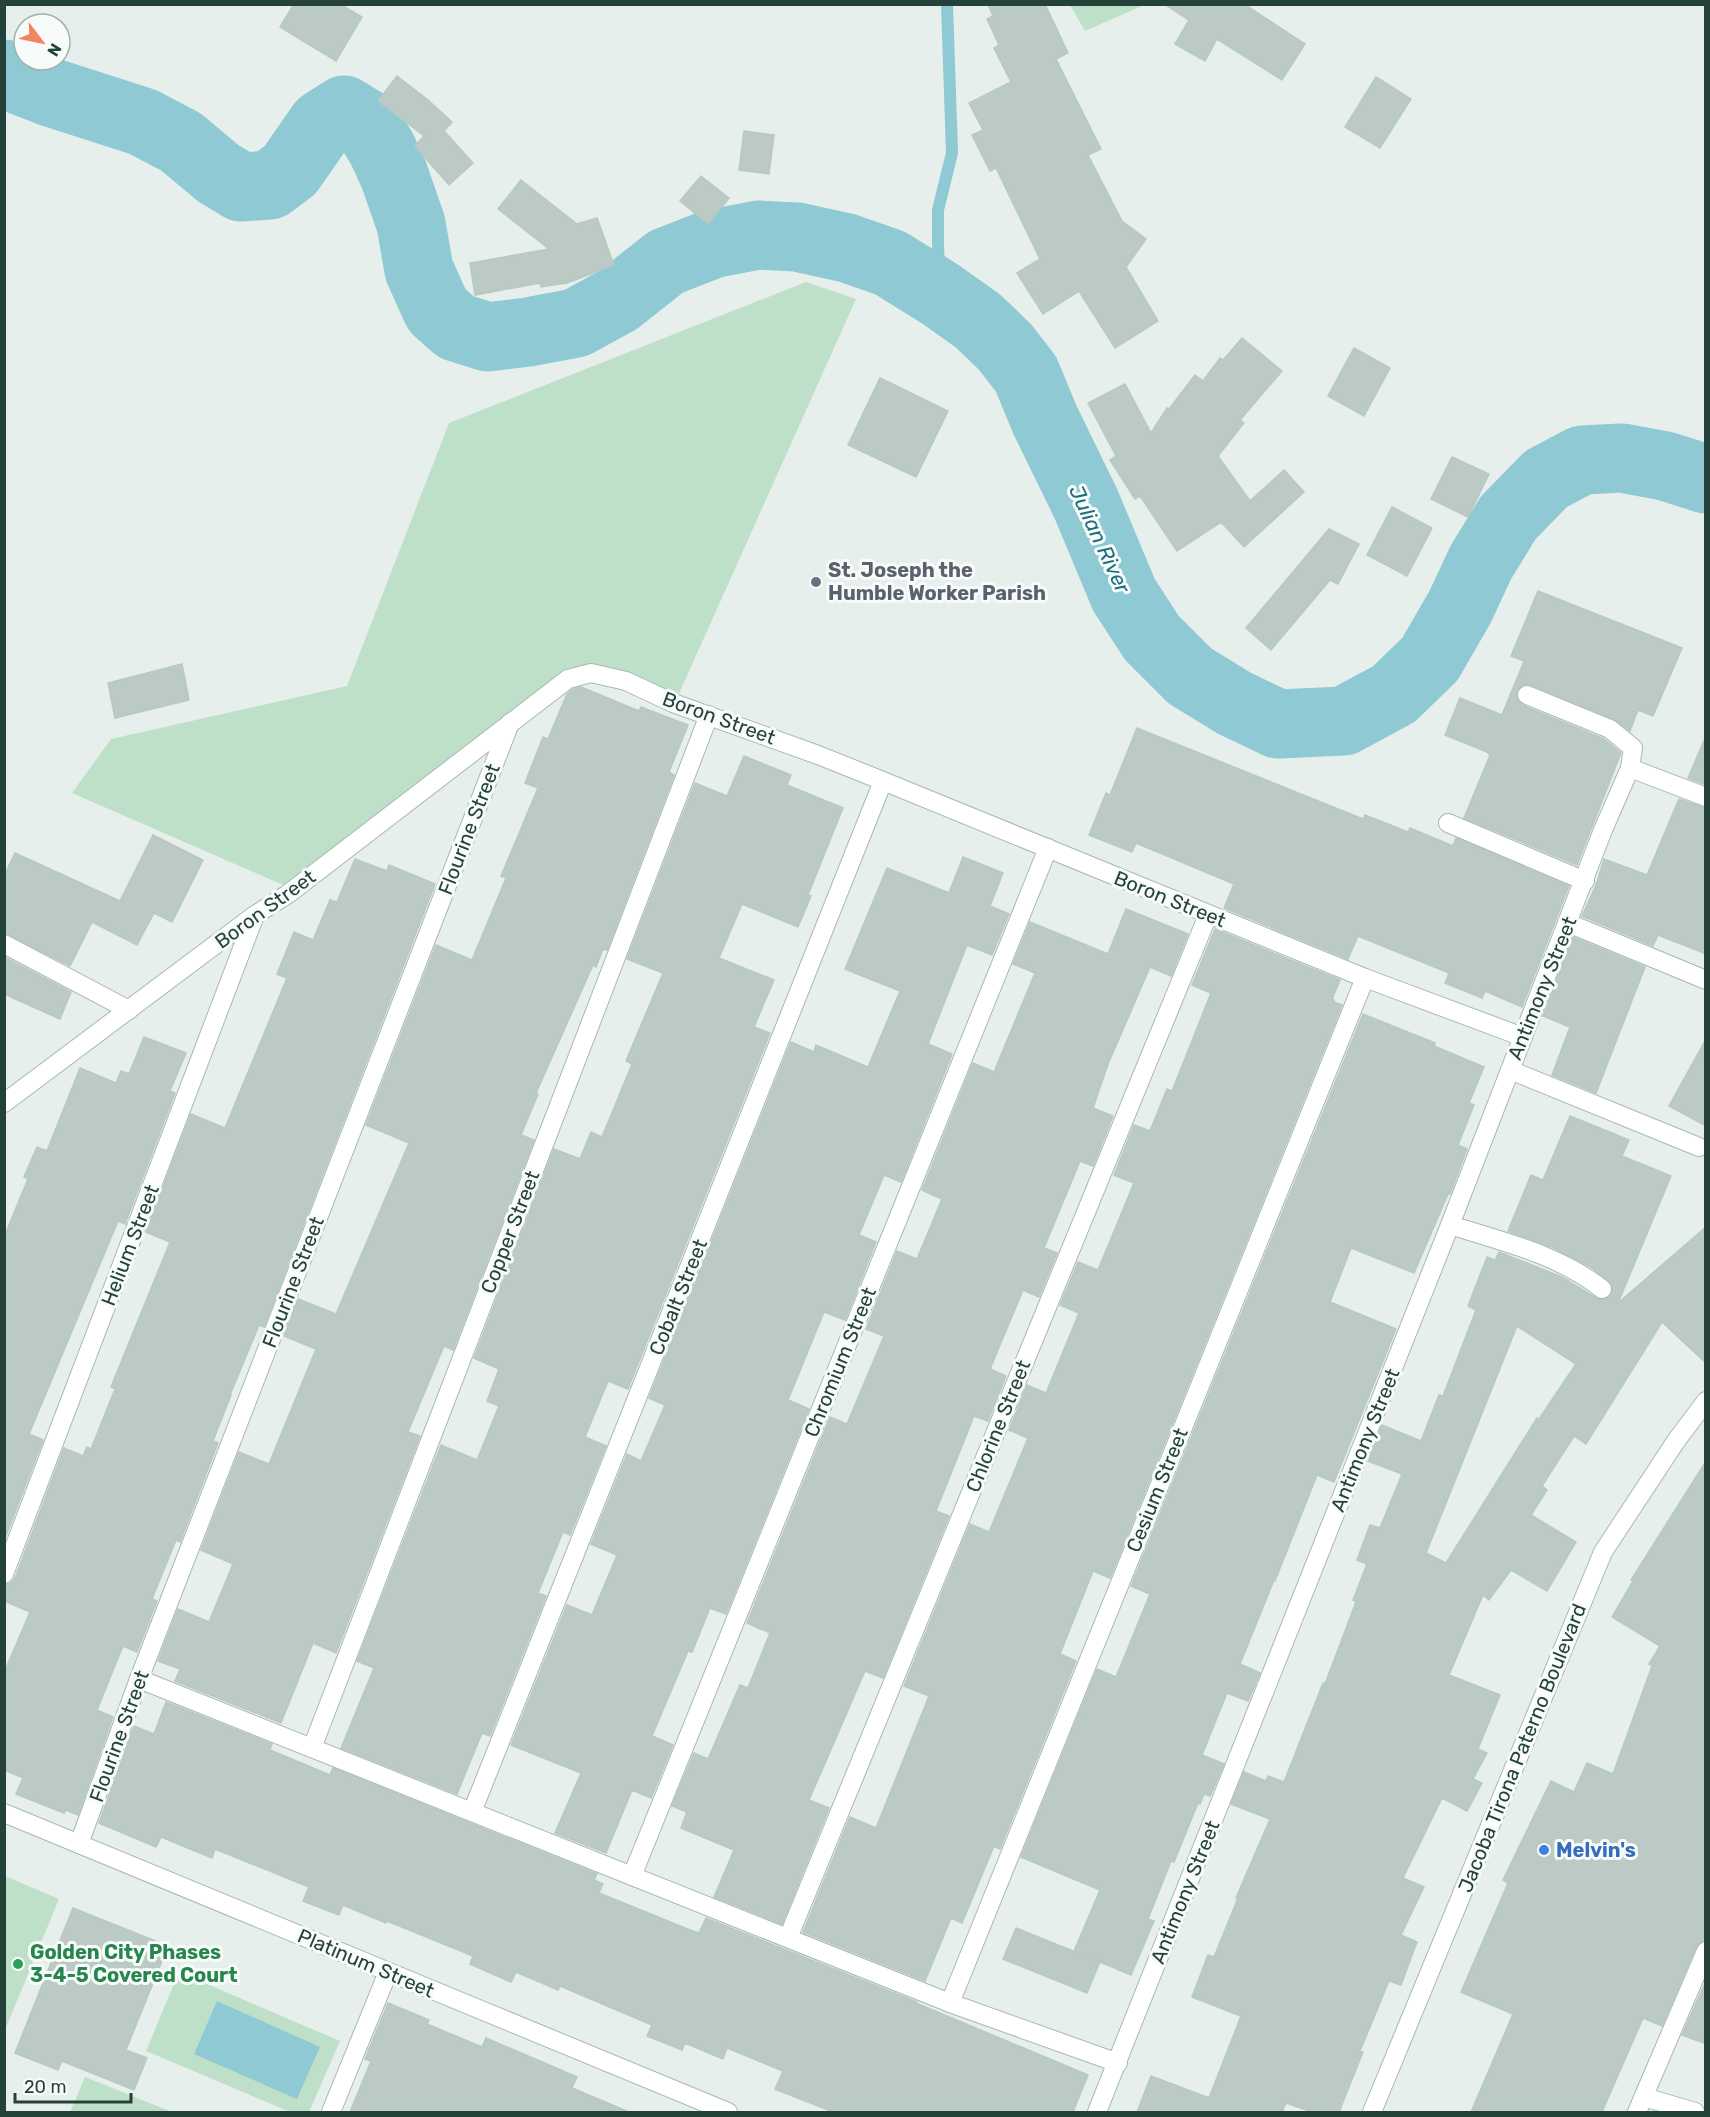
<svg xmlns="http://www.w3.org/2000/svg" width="1710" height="2117" viewBox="0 0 1710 2117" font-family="Rubik,sans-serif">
<rect width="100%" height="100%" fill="#e6efeb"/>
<g fill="#bfe0c8">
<path d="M1070,5H1144L1085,31Z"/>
<path d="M806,282L856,299L677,698L592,670L290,888L72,793L111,739L347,686L449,423Z"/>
<path d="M5,1876L59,1899L5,2030Z"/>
<path d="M179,1972L340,2041L309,2112H290L146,2051Z"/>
<path d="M85,2077L172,2112H70Z"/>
</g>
<path fill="#8ec9d4" d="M217,2001L320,2047L297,2099L194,2054Z"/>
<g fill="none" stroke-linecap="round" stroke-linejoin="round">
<path stroke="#8ec9d4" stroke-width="12" d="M940,294L938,246V210L952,153L947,4"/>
<path stroke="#8ec9d4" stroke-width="69" d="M4,74L53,93L143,122L181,142L218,173L241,187L270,185L290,170L322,124L344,110L367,124L382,149L394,175L411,224L419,270L437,310L456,327L488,337L528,332L576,323L618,300L666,262L712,244L758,235L797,237L847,248L890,263L940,294L978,321L1005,347L1026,374L1045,420L1086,504L1124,595L1152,638L1190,676L1234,703L1278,724L1344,721L1394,694L1430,659L1460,607L1481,562L1508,518L1546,479L1582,460L1622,458L1665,466L1706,479"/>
</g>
<g fill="#bbcac4" stroke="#b8c9c2" stroke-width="1.5" fill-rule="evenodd">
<path d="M294,4H340L362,17L336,61L280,27Z"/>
<path d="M988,4H1045L1068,53L1056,59L1101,149L1088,155L1122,221L1146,239L1126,267L1158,321L1115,348L1079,291L1043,314L1017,273L1040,259L996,168L990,171L972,135L983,130L969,103L1011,82L994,48L999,45L987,19L993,16Z"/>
<path d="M1164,4H1244L1305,44L1282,80L1217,39L1205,61L1175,44L1189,20Z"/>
<path d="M397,76L428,100L452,122L444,131L473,163L449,185L415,146L424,136L378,101Z"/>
<path d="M1376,77L1411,99L1380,148L1345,127Z"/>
<path d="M744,131L774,135L769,174L739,170Z"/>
<path d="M701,176L729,198L708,224L680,201Z"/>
<path d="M521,180L577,224L597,218L614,265L567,283L541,287L540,283L475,295L470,263L549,249L498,209Z"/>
<path d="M1242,338L1282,371L1240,420L1244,423L1218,456L1250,501L1284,470L1304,492L1244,547L1221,522L1177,551L1140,496L1135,499L1110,460L1116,456L1088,403L1125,384L1151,433L1167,408L1169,409L1195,375L1203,381L1220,358L1223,360Z"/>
<path d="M1354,348L1390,368L1364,416L1328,396Z"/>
<path d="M880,378L948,411L916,477L848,445Z"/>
<path d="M1452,457L1489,474L1468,517L1431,499Z"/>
<path d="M1392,507L1432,528L1407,576L1367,555Z"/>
<path d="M1329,529L1359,544L1338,584L1330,580L1271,650L1246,628Z"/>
<path d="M1538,591L1682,648L1653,716L1638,710L1630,731L1614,719L1531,685L1525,684L1517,690L1516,697L1522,705L1604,739L1621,753L1577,865L1464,818L1490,755L1487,752L1445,735L1460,698L1502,715L1524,661L1511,656Z"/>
<path d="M182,664L189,700L115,718L108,683Z"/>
<path d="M581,687L639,711L641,707L688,725L669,772L674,775L607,950L603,949L596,967L593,965L536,1093L538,1094L521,1135L534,1140L453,1350L444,1346L408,1432L420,1436L336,1653L313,1643L281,1723L175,1681L180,1669L158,1661L178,1609L209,1622L233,1564L201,1550L239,1452L269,1464L316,1349L284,1336L298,1299L336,1314L409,1143L366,1125L436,945L472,960L506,878L501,876L538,788L525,783L543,737L548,739L567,694L573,689Z"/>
<path d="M1137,728L1363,819L1365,815L1408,832L1410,828L1453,846L1456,838L1569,886L1522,1007L1485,991L1482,998L1445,983L1449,973L1358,936L1348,959L1224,908L1234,884L1136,843L1132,852L1089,835L1106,793L1110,795Z"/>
<path d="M1706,736V785L1688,778Z"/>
<path d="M744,756L791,775L787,785L843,808L808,895L811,896L798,927L742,904L719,958L774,980L754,1027L770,1033L628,1389L608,1381L585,1437L606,1446L570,1535L563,1532L538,1593L546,1596L490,1736L482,1733L457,1794L341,1748L374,1668L357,1661L441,1445L477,1460L499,1406L487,1401L499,1369L474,1358L554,1149L580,1159L591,1132L602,1137L632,1064L626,1061L663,973L627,959L695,783L727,796Z"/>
<path d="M1679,799L1706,808V954L1658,935L1653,946L1582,916L1596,885L1604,859L1647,875Z"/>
<path d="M153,835L203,860L172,922L154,913L137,945L92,922L70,966L4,933V876L15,853L120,901Z"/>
<path d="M963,857L1003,873L990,906L1009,914L992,955L967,945L928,1044L952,1054L901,1182L884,1175L859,1235L876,1242L845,1320L824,1312L788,1400L809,1409L726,1614L710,1608L692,1652L688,1651L652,1736L673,1745L651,1798L632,1790L606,1853L555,1833L581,1773L511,1745L567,1605L592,1615L617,1555L591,1544L627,1454L641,1461L665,1405L649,1398L791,1042L814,1052L816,1045L868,1067L900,991L845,969L887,868L949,893Z"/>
<path d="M355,859L387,871L389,865L435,884L264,1327L259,1325L230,1395H231L213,1441L218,1443L180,1542L176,1540L152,1599L157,1601L137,1652L123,1646L97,1710L113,1717L78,1815L66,1810L64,1813L16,1794L23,1778L4,1770V1673L30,1612L4,1601V1585L11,1583L15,1578L64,1448L83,1456L87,1447L91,1449L115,1389L111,1387L170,1242L146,1232L191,1114L225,1128L287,978L277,974L294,932L313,940L330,900L337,902Z"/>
<path d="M1126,909L1188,934L1171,976L1150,967L1108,1064L1093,1108L1113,1116L1093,1166L1080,1161L1044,1248L1057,1253L1039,1297L1023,1290L990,1369L1006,1376L988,1421L974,1416L936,1511L949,1516L883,1678L865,1671L809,1800L829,1808L782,1924L714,1897L734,1850L681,1828L687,1812L672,1806L694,1753L708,1759L740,1685L748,1688L770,1633L747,1623L830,1417L847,1424L884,1336L866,1329L897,1251L917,1259L942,1199L922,1190L973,1063L994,1072L1035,973L1013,964L1030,922L1108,954Z"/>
<path d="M1215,929L1340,980L1332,999L1334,1000V1002L1342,1005L1110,1578L1093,1571L1060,1654L1076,1661L1000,1849L994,1846L962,1923L951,1918L925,1981L803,1932L850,1817L876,1828L929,1696L904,1686L970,1524L989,1532L1028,1438L1009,1430L1027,1385L1046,1393L1079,1313L1060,1305L1078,1262L1098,1270L1134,1183L1114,1175L1134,1125L1150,1131L1167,1089L1172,1091L1211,993L1192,985Z"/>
<path d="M1573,937L1645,967L1596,1093L1552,1075L1570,1027L1543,1016Z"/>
<path d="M4,957L71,992L60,1019L4,994Z"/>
<path d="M1363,1014L1435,1043L1434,1046L1484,1067L1469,1103L1474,1105L1458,1145L1467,1149L1450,1194H1448L1414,1273L1351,1248L1330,1302L1396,1329L1334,1482L1317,1475L1275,1581L1274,1580L1240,1664L1260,1673L1248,1701L1227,1693L1202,1755L1224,1764L1210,1796L1204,1794L1200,1804L1198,1803L1174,1862L1171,1861L1148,1919L1154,1921L1131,1975L1074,1951L1100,1890L1021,1857L1097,1669L1116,1677L1150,1594L1131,1586Z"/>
<path d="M144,1037L186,1053L170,1091L175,1093L125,1224L118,1221L29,1434L43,1440L4,1541V1237L28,1179L24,1177L37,1147L47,1151L80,1068L116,1083L121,1071L129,1074Z"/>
<path d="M1706,1039V1126L1669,1106Z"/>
<path d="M1570,1116L1629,1140L1622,1156L1671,1176L1618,1303L1706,1227V1363L1662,1322L1586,1444L1574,1436L1542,1486L1547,1490L1531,1515L1576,1542L1547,1591L1511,1570L1489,1600L1483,1595L1449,1675L1500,1695L1478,1749L1487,1753L1473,1779L1482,1783L1467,1811L1442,1798L1403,1878L1424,1887L1401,1935L1417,1942L1401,1985L1389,1981L1360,2051L1363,2052L1339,2112H1312L1286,2103L1282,2112H1137L1151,2076L1209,2098L1241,2016L1192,1997L1208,1955L1214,1957L1238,1898H1236L1270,1819L1231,1804L1244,1772L1266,1781L1268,1776L1284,1782L1323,1683L1325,1684L1356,1602L1353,1600L1367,1564L1357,1560L1370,1525L1380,1528L1402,1474L1368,1461L1382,1425L1421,1441L1439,1395L1443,1396L1476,1310L1468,1306L1487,1257L1495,1260L1499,1252L1562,1277L1596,1298L1606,1299L1611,1295L1612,1284L1591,1267L1554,1248L1508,1231L1531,1175L1543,1180ZM1517,1326L1576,1364L1539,1419L1537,1418L1446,1563L1426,1553Z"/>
<path d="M1706,1461V1940L1700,1942L1696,1947L1662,2026L1643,2018L1602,2112H1471L1513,2014L1461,1992L1508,1883L1503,1880L1551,1781L1574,1792L1587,1763L1613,1774L1652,1666L1649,1664L1660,1646L1612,1617L1633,1581L1631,1580Z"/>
<path d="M166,1702L272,1744L270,1750L330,1775L333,1768L597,1874L594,1880L603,1884L599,1893L690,1930L699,1933L706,1918L917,2002L916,2003L1088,2075L1073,2112H833L775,2089L783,2071L727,2048L723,2059L685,2043L682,2050L647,2036L652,2025L560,1986L558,1990L516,1972L511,1982L470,1964L473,1956L387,1921L386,1923L343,1905L339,1915L303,1901L309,1887L215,1849L212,1858L161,1837L156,1847L99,1823L134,1726L154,1734Z"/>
<path d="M73,1908L168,1946L126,2050L147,2058L134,2090L62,2061L58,2070L15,2053Z"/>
<path d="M1016,1928L1100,1962L1087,1993L1003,1959Z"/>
<path d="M1706,1981V2044L1682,2035Z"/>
<path d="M388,2003L429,2020L427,2024L482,2047L486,2038L577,2077L572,2088L629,2112H350L371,2061L365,2059Z"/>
</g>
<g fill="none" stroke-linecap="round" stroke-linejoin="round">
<g stroke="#a8b8b2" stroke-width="20">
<g id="minor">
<path d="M1630,768L1706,797"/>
<path d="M1448,823L1585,881"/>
<path d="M1568,923L1706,980"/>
<path d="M4,944L129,1010"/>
<path d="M1510,1070L1699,1147"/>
<path d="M4,1103L255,915L288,894L568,679L591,673L626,681L673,703L818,755L883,781L1365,978L1523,1037"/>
<path d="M1450,1225C1501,1241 1560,1255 1602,1289"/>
<path d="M4,1574L255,915"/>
<path d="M139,1679L950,2003L1118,2063"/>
<path d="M312,1748L709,715"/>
<path d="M472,1812L883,781"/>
<path d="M4,1813L728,2112"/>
<path d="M79,1844L139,1679L510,723"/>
<path d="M632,1876L1048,848"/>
<path d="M788,1938L1208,915"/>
<path d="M950,2003L1365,978"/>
<path d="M1644,2097L1695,2112"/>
<path d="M331,2112L388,1972"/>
<path d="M1097,2112L1450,1225L1603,830L1630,768L1633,748L1610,729L1527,695"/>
<path d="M1372,2112L1603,1552L1676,1441L1706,1401"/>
<path d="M1637,2112L1706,1951"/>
</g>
</g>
<use href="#minor" stroke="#fff" stroke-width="18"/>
</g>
<circle fill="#6b7280" stroke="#f7fbf9" stroke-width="2" cx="816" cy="582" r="6"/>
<circle fill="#3f7fe0" stroke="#f7fbf9" stroke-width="2" cx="1544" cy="1850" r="6"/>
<circle fill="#2e9e5b" stroke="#f7fbf9" stroke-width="2" cx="18" cy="1964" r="6"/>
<g text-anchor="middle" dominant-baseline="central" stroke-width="6" stroke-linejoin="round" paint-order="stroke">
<g font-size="20" font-weight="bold" fill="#5b616d" stroke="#f7fbf9" text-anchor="start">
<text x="828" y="570">St. Joseph the<tspan x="828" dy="23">Humble Worker Parish</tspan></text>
</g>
<g font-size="20" fill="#24423a" stroke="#f7fbf9">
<text transform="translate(719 718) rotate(20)">Boron Street</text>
<text transform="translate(469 829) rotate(-69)">Flourine Street</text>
<text transform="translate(1170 899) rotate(22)">Boron Street</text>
<text transform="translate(265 909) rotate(-36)">Boron Street</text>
<text transform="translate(1542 988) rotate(-68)">Antimony Street</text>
<text transform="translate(510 1232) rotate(-69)">Copper Street</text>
<text transform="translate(130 1245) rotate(-69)">Helium Street</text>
<text transform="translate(293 1282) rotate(-69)">Flourine Street</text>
<text transform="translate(678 1297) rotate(-68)">Cobalt Street</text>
<text transform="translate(840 1362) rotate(-68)">Chromium Street</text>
<text transform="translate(998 1426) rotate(-68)">Chlorine Street</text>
<text transform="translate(1365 1440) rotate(-68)">Antimony Street</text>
<text transform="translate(1157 1490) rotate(-68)">Cesium Street</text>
<text transform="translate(119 1736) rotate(-70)">Flourine Street</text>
<text transform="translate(1522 1748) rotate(-68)">Jacoba Tirona Paterno Boulevard</text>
<text transform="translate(1185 1892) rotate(-68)">Antimony Street</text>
<text transform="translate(366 1963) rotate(23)">Platinum Street</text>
</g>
<g font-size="20" font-weight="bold" fill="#366cbe" stroke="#f7fbf9" text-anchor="start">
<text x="1556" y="1850">Melvin's</text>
</g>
<g font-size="20" font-weight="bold" fill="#27864d" stroke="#f7fbf9" text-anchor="start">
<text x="30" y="1952">Golden City Phases<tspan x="30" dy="23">3-4-5 Covered Court</tspan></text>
</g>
<g font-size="21" font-style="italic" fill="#1c6f80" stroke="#f7fbf9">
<text transform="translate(1100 539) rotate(65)">Julian River</text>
</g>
</g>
<rect width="1710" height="2117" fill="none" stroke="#24423a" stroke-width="12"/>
<g transform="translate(42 42) rotate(122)"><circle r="28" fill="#f7fbf9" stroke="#a3b1ad" stroke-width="1.5"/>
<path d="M0-4.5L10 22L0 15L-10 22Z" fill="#f4845f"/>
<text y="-9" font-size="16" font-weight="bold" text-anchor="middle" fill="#24423a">N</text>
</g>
<path d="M15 2093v9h116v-9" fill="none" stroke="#24423a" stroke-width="3"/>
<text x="24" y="2093" font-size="18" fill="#24423a" stroke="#f7fbf9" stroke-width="4.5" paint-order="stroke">20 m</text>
</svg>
